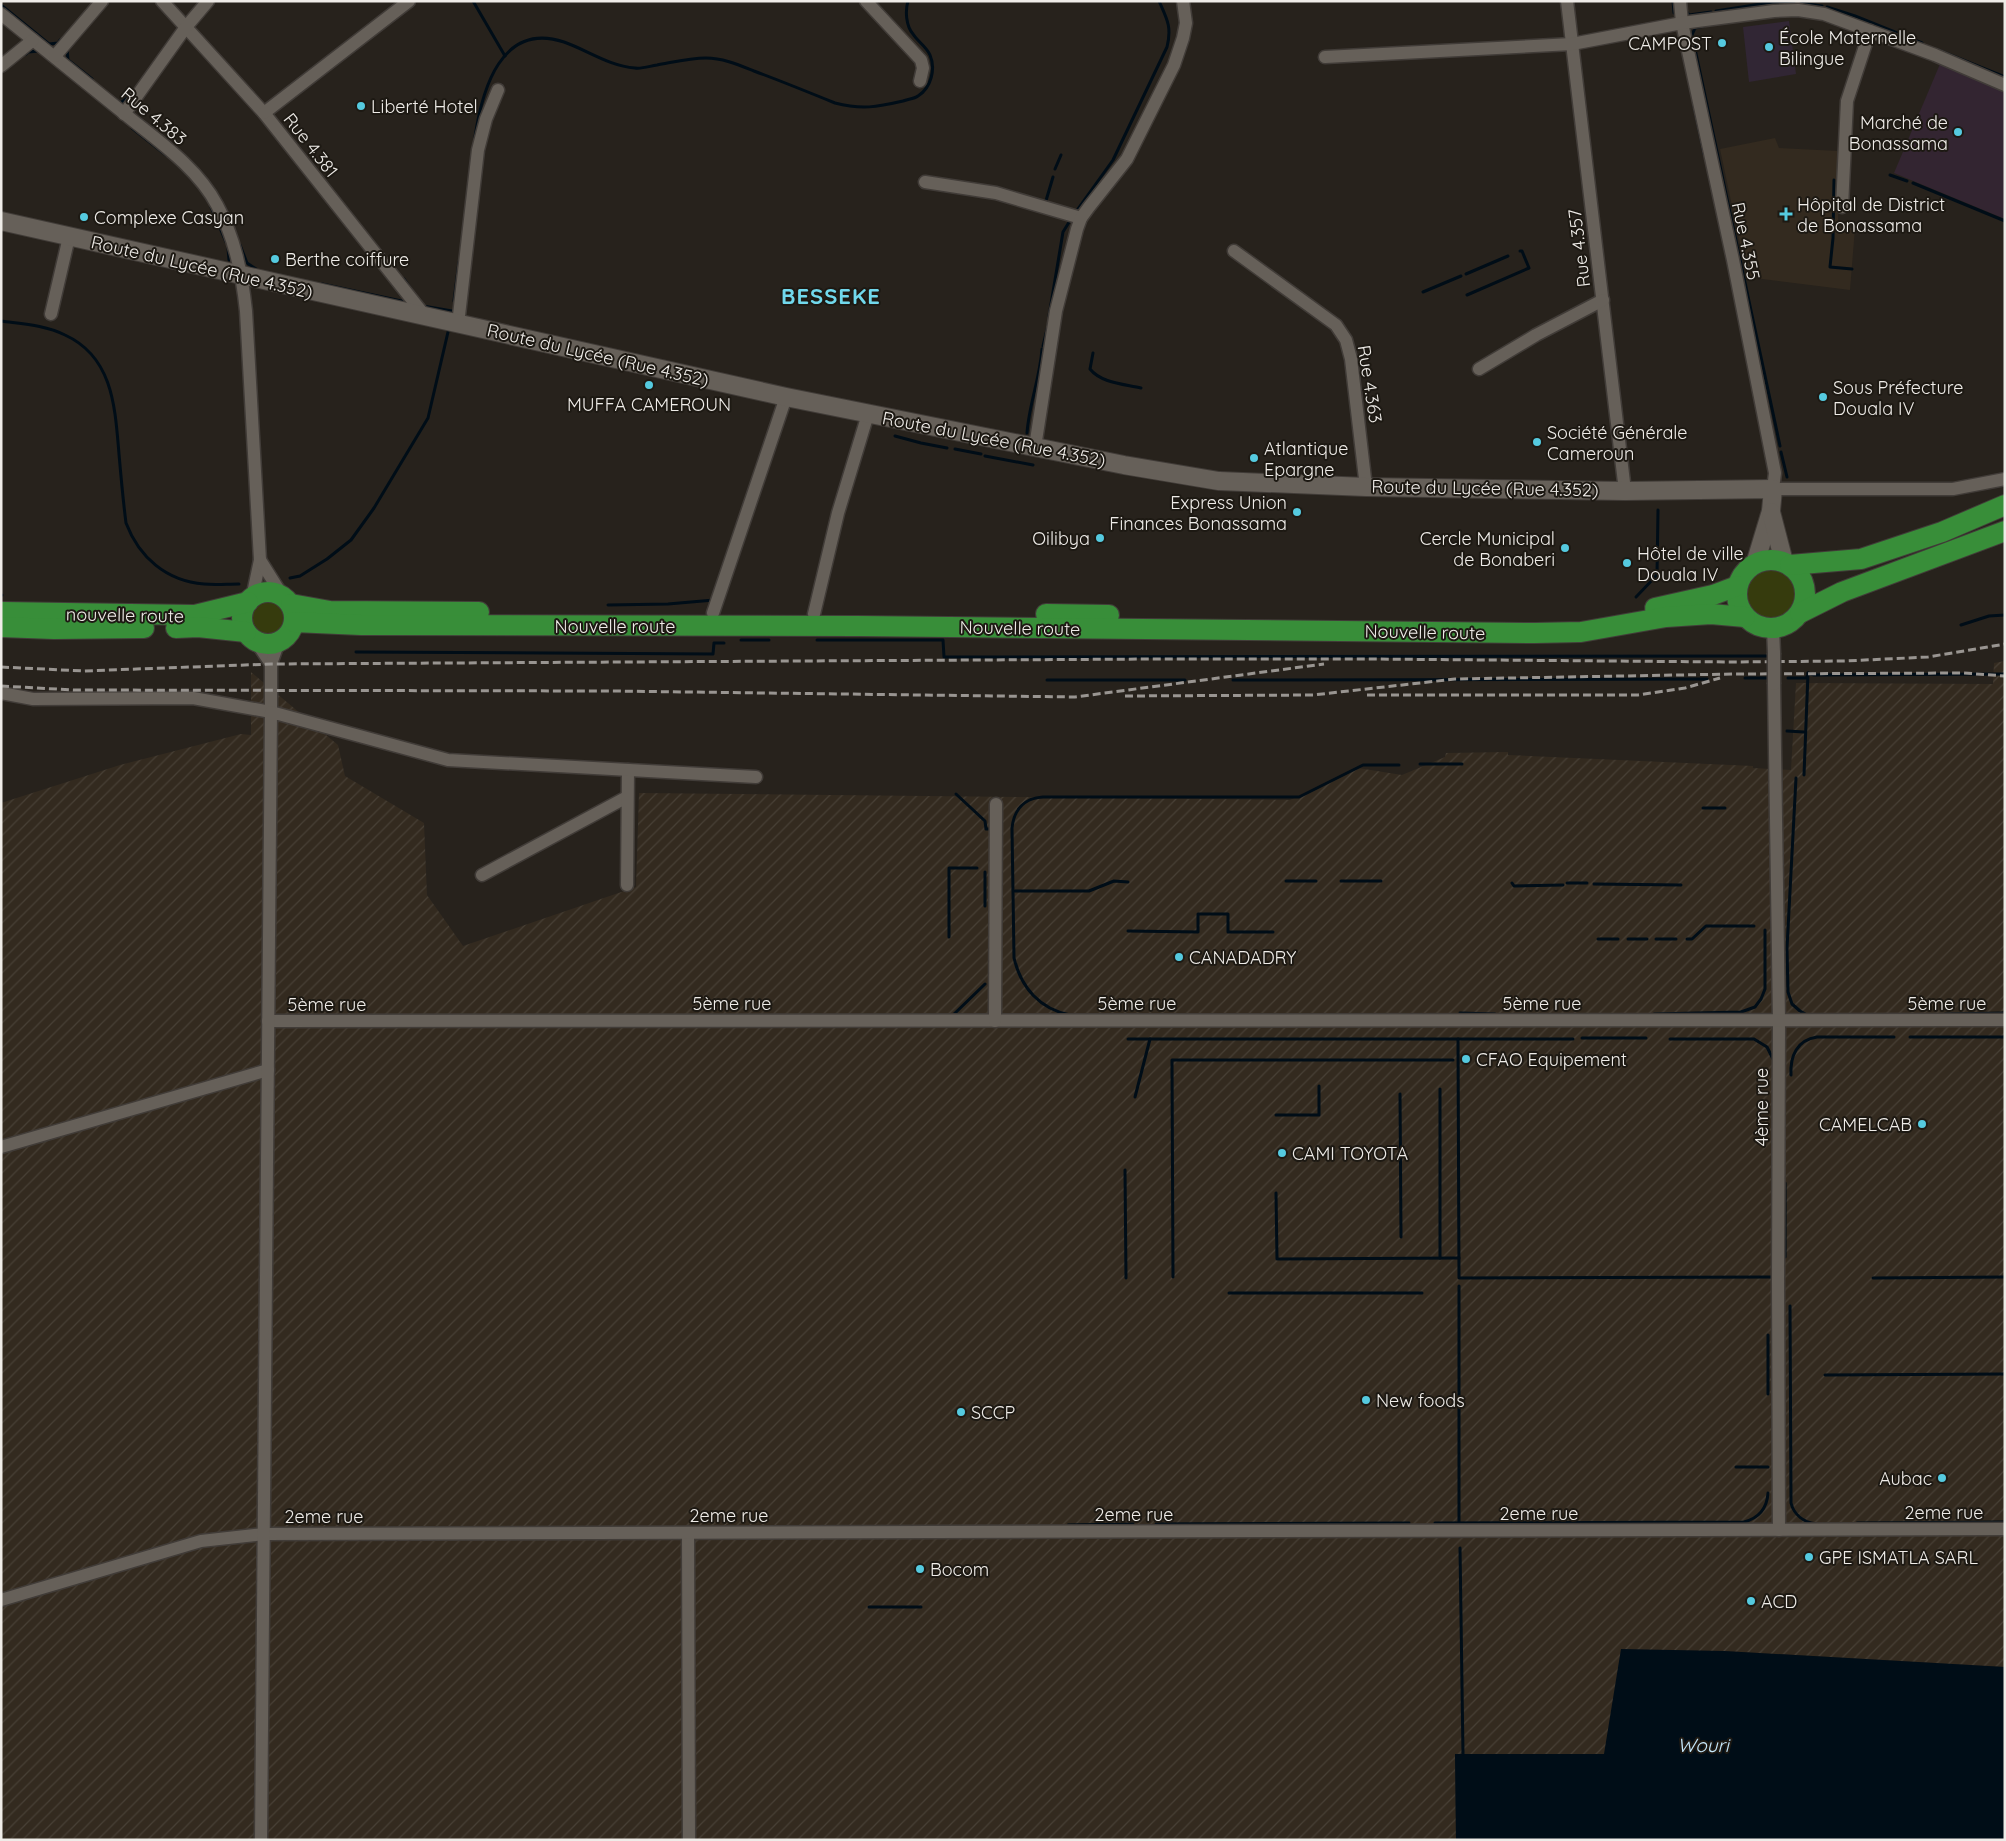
<svg xmlns="http://www.w3.org/2000/svg" width="2006" height="1841" viewBox="0 0 2006 1841" font-family="Quicksand,sans-serif">
<defs>
<pattern id="industrial-furrows" width="10" height="10" patternUnits="userSpaceOnUse" patternTransform="scale(1.25)"><rect width="10" height="10" fill="#332a1f"/><path d="M-1 1l2-2M0 10L10 0M9 11l2-2" fill="none" stroke="#473f35"/></pattern>
</defs>
<rect width="100%" height="100%" fill="#27221c"/>
<path fill="#332531" d="M1940,64L2005,90V219L1894,173Z"/>
<path fill="url(#industrial-furrows)" d="M2005,661V1667L1724,1651L1604,1754H1455L1456,1840H1V803L120,765L241,734L251,735V672L338,745L345,776L424,823L427,895L463,946L636,887L639,793L1290,800L1358,768L1402,775L1445,757L1446,753L1508,752V755L1753,766V768L1791,770L1796,683L1993,684L1994,663Z"/>
<path fill="#312634" d="M1789,21L1796,74L1749,82L1743,27Z"/>
<path fill="#332a1f" d="M1775,138L1779,148L1838,151V227L1855,228L1850,290L1747,277L1720,149Z"/>
<g fill="#363b0d">
<circle cx="1771" cy="594" r="24"/>
<circle cx="269" cy="618" r="21"/>
</g>
<path fill="#000d17" d="M1621,1649L1724,1651L2005,1667V1840H1456L1455,1754H1604Z"/>
<g fill="none" stroke-linecap="round" stroke-linejoin="round">
<g stroke="#000d17" stroke-width="3">
<path d="M473,1L505,56"/>
<path d="M1673,1L1674,13"/>
<path d="M1801,3L1822,6"/>
<path d="M1,5L49,44L58,43L60,40"/>
<path d="M1827,7L1855,16L1922,43"/>
<path d="M1716,11L1767,3L1794,2"/>
<path d="M1687,12L1689,15L1711,12"/>
<path d="M1704,26L1695,28L1692,35L1780,446"/>
<path d="M67,49L68,60L92,79"/>
<path d="M1938,50L2005,77"/>
<path d="M26,54L28,52L39,51"/>
<path d="M118,101L120,103L129,97"/>
<path d="M1694,106L1704,154"/>
<path d="M132,128L166,155"/>
<path d="M475,137C482,90 501,21 564,42C587,50 609,66 635,68C642,69 650,66 657,65C674,62 690,58 706,58C723,58 739,65 754,71C781,81 808,92 835,103C862,110 877,107 903,101C908,99 914,99 918,96C931,88 936,69 930,55C926,46 918,42 913,34C906,26 905,11 908,1"/>
<path d="M1055,169L1061,155"/>
<path d="M1890,175L1907,181"/>
<path d="M1834,180L1833,238L1830,267L1852,269"/>
<path d="M1913,183L2005,221"/>
<path d="M1045,204L1053,177"/>
<path d="M211,207L226,242"/>
<path d="M1075,213L1113,160L1167,47C1172,27 1167,19 1159,1"/>
<path d="M240,245L247,263L256,269"/>
<path d="M228,248L229,260"/>
<path d="M1466,274L1508,256"/>
<path d="M404,279L411,289"/>
<path d="M322,284L406,302"/>
<path d="M1423,292L1461,276"/>
<path d="M1467,295L1529,268L1522,251H1520"/>
<path d="M454,301L459,262"/>
<path d="M423,306L452,311"/>
<path d="M1049,316L1063,232L1071,219"/>
<path d="M1,321C23,324 45,325 65,335C113,357 115,407 119,454C121,477 123,500 126,523C139,557 166,581 204,584C215,585 227,584 239,584"/>
<path d="M1043,346L1048,325"/>
<path d="M1093,353L1090,369C1101,383 1124,384 1141,388"/>
<path d="M1027,433C1029,404 1040,378 1042,349"/>
<path d="M895,436L921,443L947,448"/>
<path d="M955,449L981,454"/>
<path d="M1781,452L1787,477"/>
<path d="M985,456L1033,465"/>
<path d="M290,578L300,576L327,559L351,540L374,508L428,418L448,332"/>
<path d="M1,595H2"/>
<path d="M1636,597L1657,575L1658,510"/>
<path d="M608,605L668,604L714,600"/>
<path d="M1961,625L1989,616L2005,615"/>
<path d="M741,640H769"/>
<path d="M817,640H943L944,657L1768,656"/>
<path d="M356,652L713,654L714,643H724"/>
<path d="M1808,673L1814,675L2005,674"/>
<path d="M1745,678H1769"/>
<path d="M1788,678H1807V676"/>
<path d="M1047,680H1185"/>
<path d="M1233,680L1707,679"/>
<path d="M1787,731L1804,732"/>
<path d="M1420,764H1462"/>
<path d="M1804,775L1808,673"/>
<path d="M1796,778L1787,948L1788,992L1792,1004L1800,1011L1807,1015"/>
<path d="M956,794L985,821L986,829H989"/>
<path d="M1703,808H1725"/>
<path d="M1286,881H1316"/>
<path d="M1341,881H1381"/>
<path d="M1512,883L1514,886L1563,885"/>
<path d="M1567,883H1587"/>
<path d="M1594,884L1681,885"/>
<path d="M1015,891H1089L1114,881L1128,882"/>
<path d="M985,906V872"/>
<path d="M1128,931L1198,932V914H1228V932H1273"/>
<path d="M949,937V868H977"/>
<path d="M1598,939H1618"/>
<path d="M1628,939H1647"/>
<path d="M1656,939H1676"/>
<path d="M1687,939H1692L1706,926H1754"/>
<path d="M1460,1013L1495,1014"/>
<path d="M1654,1014L1741,1012L1755,1007L1761,999L1765,989V930"/>
<path d="M1945,1014L2005,1013"/>
<path d="M1070,1015C1040,1009 1021,988 1014,958L1012,828C1014,810 1024,798 1043,797H1299L1363,765H1399"/>
<path d="M952,1016L985,984"/>
<path d="M1910,1037H2005"/>
<path d="M1582,1038H1646"/>
<path d="M1128,1039H1573"/>
<path d="M1458,1039L1459,1278L1775,1277"/>
<path d="M1670,1039H1754L1767,1047L1773,1059"/>
<path d="M1791,1075C1790,1056 1797,1040 1817,1037H1894"/>
<path d="M1440,1089V1258"/>
<path d="M1400,1094L1401,1237"/>
<path d="M1135,1097L1150,1039"/>
<path d="M1276,1115H1319V1086"/>
<path d="M1125,1170L1126,1278"/>
<path d="M1785,1183V1257"/>
<path d="M1276,1193L1277,1259L1459,1258"/>
<path d="M1173,1277L1172,1060H1453"/>
<path d="M1873,1278L2005,1277"/>
<path d="M1459,1286V1523"/>
<path d="M1229,1293H1422"/>
<path d="M1790,1306L1791,1503C1794,1515 1804,1522 1816,1524"/>
<path d="M1768,1335V1394"/>
<path d="M1825,1375L2005,1374"/>
<path d="M1736,1467H1768"/>
<path d="M1435,1523L1744,1522C1759,1518 1767,1508 1768,1493"/>
<path d="M1857,1523L2005,1522"/>
<path d="M1156,1524L1409,1523"/>
<path d="M1068,1525L1133,1524"/>
<path d="M1460,1548L1463,1754"/>
<path d="M869,1607H921"/>
</g>
<g stroke="#413c38" stroke-width="15">
<g id="minor">
<path d="M162,1L264,113L425,316"/>
<path d="M866,1L921,60L923,68L920,81"/>
<path d="M1567,1L1625,491"/>
<path d="M1680,1L1682,23L1733,260L1775,473L1773,489H1953L2005,479"/>
<path d="M1,14C43,48 84,81 126,115C158,141 197,167 217,205C235,238 242,274 246,311L260,560L252,598"/>
<path d="M55,56L102,1"/>
<path d="M1325,57L1572,44L1682,23L1774,11L1798,10L1824,14L1935,55L2005,85"/>
<path d="M1,66L33,40"/>
<path d="M264,113L409,1"/>
<path d="M124,114L186,27L208,1"/>
<path d="M925,182L996,193L1081,218"/>
<path d="M1842,207L1847,101L1870,31"/>
<path d="M1234,251L1336,325L1346,340L1351,359L1366,487"/>
<path d="M51,314L69,237"/>
<path d="M458,324L478,150L486,119L498,90"/>
<path d="M1479,369L1536,335L1603,300"/>
<path d="M1035,447L1056,311L1077,229L1081,218L1089,207L1127,159L1174,65L1183,38L1186,23L1183,1"/>
<path d="M260,560L282,595"/>
<path d="M713,613L786,397"/>
<path d="M814,614L838,513L868,414"/>
<path d="M1773,629L1774,653"/>
<path d="M255,640L271,664"/>
<path d="M1774,684L1779,1021L1778,1282L1779,1530"/>
<path d="M1,693L33,699L193,698L271,712V664L279,641"/>
<path d="M482,875L627,797"/>
<path d="M627,885L628,770"/>
<path d="M268,1021L2005,1020"/>
<path d="M995,1021L996,804"/>
<path d="M1,1147L268,1070"/>
<path d="M688,1533L689,1840"/>
<path d="M1,1600L201,1541L264,1534L2005,1529"/>
<path d="M261,1840L271,712L448,760L756,777"/>
</g>
</g>
<g stroke="#413c38" stroke-width="20">
<g id="secondary">
<path d="M1,221L786,397L1124,465L1219,481L1366,487L1625,491L1773,489L1771,511L1755,564"/>
<path d="M1771,512L1784,562"/>
</g>
</g>
<g stroke="#413c38" stroke-width="22">
<g id="trunk">
<circle cx="1771" cy="594" r="34"/>
<path d="M1790,565L1861,559L1942,532L2005,505"/>
<circle cx="268" cy="618" r="26"/>
<path d="M291,604L330,611L479,612"/>
<path d="M1655,608L1713,595L1737,586"/>
<path d="M1,612L195,615L248,602"/>
<path d="M1800,613L1842,592L2005,531"/>
<path d="M1046,614L1109,615"/>
<path d="M294,622L361,625L859,626L1535,633L1581,632L1666,617L1711,614L1745,617"/>
<path d="M1,627L54,629L144,628"/>
<path d="M176,628L198,627L246,632"/>
</g>
</g>
<use href="#minor" stroke="#666059" stroke-width="12"/>
<use href="#secondary" stroke="#666059" stroke-width="18"/>
<use href="#trunk" stroke="#388e39" stroke-width="20"/>
<g stroke="#999591" stroke-width="3" stroke-dasharray="8 4" stroke-linecap="butt">
<path d="M1,667L84,671L271,664L1157,659H1370L1732,662L1845,661L1928,657L2005,644"/>
<path d="M1,686L73,690L612,691L1075,697L1324,664"/>
<path d="M1367,695H1638L1685,688L1720,678"/>
<path d="M1125,696L1313,695L1455,679L1735,674L1964,673L2005,676"/>
</g>
<g stroke="#413c38" stroke-width="15" stroke-linecap="butt">
<path id="minor-bridge" d="M1774,653V684"/>
</g>
<use href="#minor-bridge" stroke="#666059" stroke-width="12"/>
</g>
<g fill="#55cadf" stroke="#1d1913" stroke-width="2">
<circle cx="1722" cy="43" r="5"/>
<circle cx="1769" cy="47" r="5"/>
<circle cx="361" cy="106" r="5"/>
<circle cx="1958" cy="132" r="5"/>
<path d="M1783.5 206.5h5v5h5v5h-5v5h-5v-5h-5v-5h5z"/>
<circle cx="84" cy="217" r="5"/>
<circle cx="275" cy="259" r="5"/>
<circle cx="649" cy="385" r="5"/>
<circle cx="1823" cy="397" r="5"/>
<circle cx="1537" cy="442" r="5"/>
<circle cx="1254" cy="458" r="5"/>
<circle cx="1297" cy="512" r="5"/>
<circle cx="1100" cy="538" r="5"/>
<circle cx="1565" cy="548" r="5"/>
<circle cx="1627" cy="563" r="5"/>
<circle cx="1179" cy="957" r="5"/>
<circle cx="1466" cy="1059" r="5"/>
<circle cx="1922" cy="1124" r="5"/>
<circle cx="1282" cy="1153" r="5"/>
<circle cx="1366" cy="1400" r="5"/>
<circle cx="961" cy="1412" r="5"/>
<circle cx="1942" cy="1478" r="5"/>
<circle cx="1809" cy="1557" r="5"/>
<circle cx="920" cy="1569" r="5"/>
<circle cx="1751" cy="1601" r="5"/>
</g>
<g text-anchor="middle" dominant-baseline="central" stroke-width="4" stroke-linejoin="round" paint-order="stroke">
<g font-size="18" fill="#efece8" stroke="#1d1913" text-anchor="start">
<text x="1779" y="37">École Maternelle<tspan x="1779" dy="21">Bilingue</tspan></text>
<text x="1712" y="43" text-anchor="end">CAMPOST</text>
<text x="371" y="106">Liberté Hotel</text>
<text x="1948" y="122" text-anchor="end">Marché de<tspan x="1948" dy="21">Bonassama</tspan></text>
<text x="1797" y="204">Hôpital de District<tspan x="1797" dy="21">de Bonassama</tspan></text>
<text x="94" y="217">Complexe Casyan</text>
<text x="285" y="259">Berthe coiffure</text>
<text x="1833" y="387">Sous Préfecture<tspan x="1833" dy="21">Douala IV</tspan></text>
<text x="649" y="404" text-anchor="middle">MUFFA CAMEROUN</text>
<text x="1547" y="432">Société Générale<tspan x="1547" dy="21">Cameroun</tspan></text>
<text x="1264" y="448">Atlantique<tspan x="1264" dy="21">Epargne</tspan></text>
<text x="1287" y="502" text-anchor="end">Express Union<tspan x="1287" dy="21">Finances Bonassama</tspan></text>
<text x="1090" y="538" text-anchor="end">Oilibya</text>
<text x="1555" y="538" text-anchor="end">Cercle Municipal<tspan x="1555" dy="21">de Bonaberi</tspan></text>
<text x="1637" y="553">Hôtel de ville<tspan x="1637" dy="21">Douala IV</tspan></text>
<text x="1189" y="957">CANADADRY</text>
<text x="1476" y="1059">CFAO Equipement</text>
<text x="1912" y="1124" text-anchor="end">CAMELCAB</text>
<text x="1292" y="1153">CAMI TOYOTA</text>
<text x="1376" y="1400">New foods</text>
<text x="971" y="1412">SCCP</text>
<text x="1932" y="1478" text-anchor="end">Aubac</text>
<text x="1819" y="1557">GPE ISMATLA SARL</text>
<text x="930" y="1569">Bocom</text>
<text x="1761" y="1601">ACD</text>
</g>
<g font-size="18" fill="#efece8" stroke="#1d1913">
<text transform="translate(154 116) rotate(40)">Rue 4.383</text>
<text transform="translate(311 145) rotate(52)">Rue 4.381</text>
<text transform="translate(1746 241) rotate(78)">Rue 4.355</text>
<text transform="translate(1579 248) rotate(-97)">Rue 4.357</text>
<text transform="translate(202 267) rotate(13)">Route du Lycée (Rue 4.352)</text>
<text transform="translate(598 355) rotate(13)">Route du Lycée (Rue 4.352)</text>
<text transform="translate(1370 384) rotate(81)">Rue 4.363</text>
<text transform="translate(994 439) rotate(11)">Route du Lycée (Rue 4.352)</text>
<text transform="translate(1485 488) rotate(1)">Route du Lycée (Rue 4.352)</text>
<text transform="translate(125 615) rotate(1)">nouvelle route</text>
<text x="615" y="626">Nouvelle route</text>
<text transform="translate(1020 628) rotate(1)">Nouvelle route</text>
<text transform="translate(1425 632) rotate(1)">Nouvelle route</text>
<text x="732" y="1003">5ème rue</text>
<text x="1137" y="1003">5ème rue</text>
<text x="1542" y="1003">5ème rue</text>
<text x="1947" y="1003">5ème rue</text>
<text x="327" y="1004">5ème rue</text>
<text transform="translate(1761 1107) rotate(-90)">4ème rue</text>
<text x="1944" y="1512">2eme rue</text>
<text x="1539" y="1513">2eme rue</text>
<text x="1134" y="1514">2eme rue</text>
<text x="729" y="1515">2eme rue</text>
<text x="324" y="1516">2eme rue</text>
</g>
<g font-size="19" font-style="italic" fill="#c6e8fc" stroke="#1d1913">
<text x="1703" y="1745">Wouri</text>
</g>
<g font-size="22" font-weight="bold" letter-spacing="1" fill="#71d8ec" stroke="#1d1913">
<text x="831" y="296">BESSEKE</text>
</g>
</g>
<rect width="2006" height="1841" fill="none" stroke="#efece8" stroke-width="5"/>
</svg>
